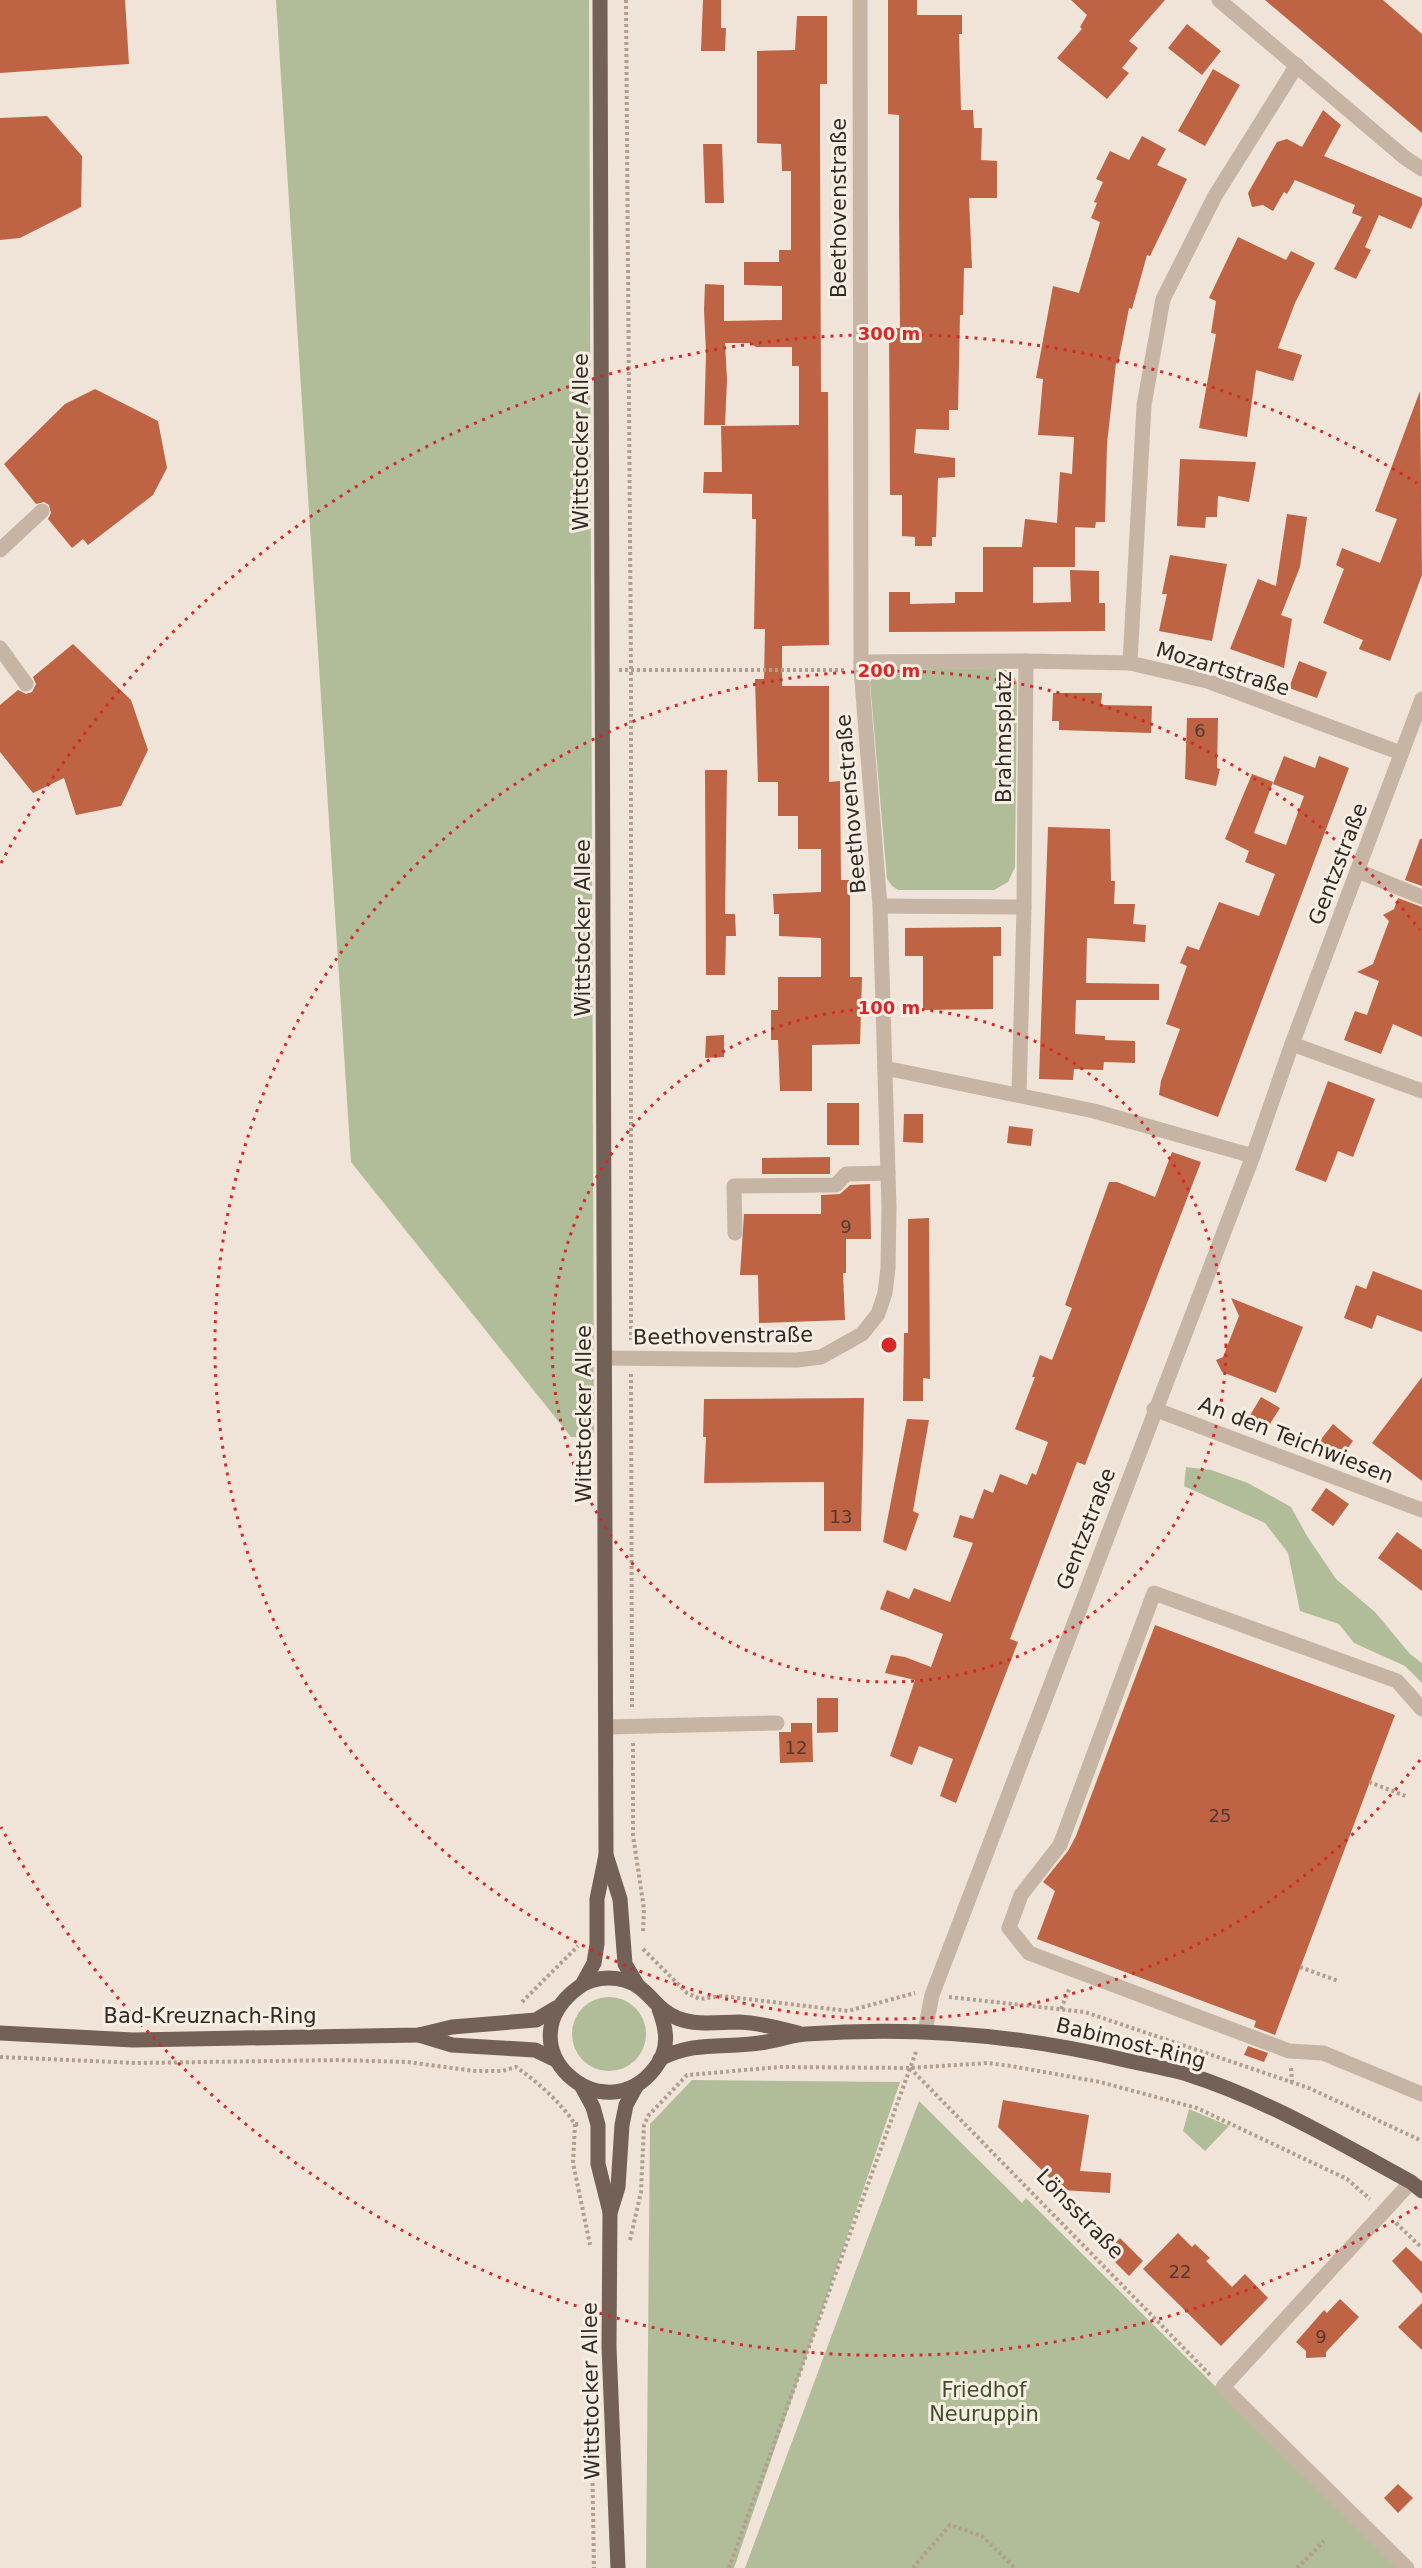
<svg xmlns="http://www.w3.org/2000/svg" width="1422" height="2568" viewBox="0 0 1422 2568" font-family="'DejaVu Sans',sans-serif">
<rect width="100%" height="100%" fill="#efe4d7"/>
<g fill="#b0bd98">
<path d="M276,0H589L594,1437H571L351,1162Z"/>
<path d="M999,668L1011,672L1017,682L1015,867L1008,882L994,890H898L892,886L887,879L870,682L875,673L883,670Z"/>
<path d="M1186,1467L1211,1470L1248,1483L1291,1507L1307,1536L1336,1579L1375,1612L1410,1654L1422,1663V1683L1405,1666L1354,1643L1339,1624L1300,1611L1288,1553L1265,1523L1184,1486Z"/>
<circle cx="609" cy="2034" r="37"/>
<path d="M692,2080L900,2082L734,2568H646L650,2124Z"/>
<path d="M919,2101L1022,2203L1026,2198L1398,2568H745Z"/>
<path d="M1189,2109L1229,2126L1205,2151L1183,2131Z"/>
</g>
<g fill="#bf6345">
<path d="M0,0H125L129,64L0,73Z"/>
<path d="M703,0H721V28H726L725,51H701Z"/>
<path d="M888,0H917V15H962V34H959L961,110H973L974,128H982L981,160L997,161V198H969L972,268H964L963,315H960L958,410H949V430L916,429L914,453L955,458V477L938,478L936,537H932V546H915V537L902,536V495H890L889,328H900L899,209V115L888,114Z"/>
<path d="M1071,0H1165L1129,41L1138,48L1122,68L1129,73L1107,99L1057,58L1082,29L1080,27L1087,15Z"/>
<path d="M1265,0H1383L1422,34V133Z"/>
<path d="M797,16H827V84H820V144L821,392H828L829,645L782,646V686H829V782L840,781L841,880H850V977H862L860,1044L812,1045V1091H780L778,1040H771V1010H778V977H821V938L779,936V914H774L773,894L821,892V849H798V816H778V782H758L755,679H764L765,629H754L756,519H752V494L703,493L704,472H722L721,426L799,425V366H792V347H756L750,343H725L727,380L725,425H704L706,353L704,310L705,284L724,285V321L782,320V286L744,285V262H779V250H791V171H782L781,144L757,143V51L795,50Z"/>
<path d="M1187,24L1221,51L1202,75L1168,48Z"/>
<path d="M1213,69L1240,85L1205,146L1178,131Z"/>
<path d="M1323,110L1341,125L1324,156L1422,198V205L1411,229L1379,215L1365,247L1371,250L1356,279L1334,269L1362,217L1352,213L1355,205L1295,180L1287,194L1284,192L1273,211L1263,205L1252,207L1248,193L1277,142L1287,139L1302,147Z"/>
<path d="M47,116L82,156L81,207L20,238L0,240V118Z"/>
<path d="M1142,136L1166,149L1157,165L1187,179L1150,256L1147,255L1132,309L1129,308L1118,364L1116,363L1107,444L1105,522H1096L1095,528L1075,527V567H1033V603L1071,602L1070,570L1099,571V603H1105V631L889,632V592H910V604L955,603V592H983V547H1022L1025,519L1057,523L1060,472L1072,474L1074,437L1038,435L1043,379L1036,378L1053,286L1079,293L1100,222L1091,218L1097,203L1094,202L1103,182L1096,179L1110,151L1129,160Z"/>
<path d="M703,144H722L724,203H705Z"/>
<path d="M1238,237L1286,260L1291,251L1315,263L1295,303L1278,348L1302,355L1293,381L1256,370L1247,437L1199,428L1216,334L1211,333L1216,301L1209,298Z"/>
<path d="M95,389L158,421L167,468L153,495L88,545L83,539L72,548L48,519L51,513L49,505L44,502L36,504L4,464L65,404Z"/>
<path d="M1420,391L1422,575L1390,661L1359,649L1363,640L1323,623L1344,569L1336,565L1342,548L1380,563L1397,519L1375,511Z"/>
<path d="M1180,459L1256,462L1249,502L1218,496L1217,517H1206L1205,528L1177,526Z"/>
<path d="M1287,514L1307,517L1300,567L1281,615L1292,619L1284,668L1230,649L1258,579L1276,586Z"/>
<path d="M1170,555L1227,564L1212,641L1159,631L1167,594H1162Z"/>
<path d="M73,644L131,700L148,750L121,806L76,815L64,778L33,793L0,752V705L18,690L26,694L32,692L36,684L33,677Z"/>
<path d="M1299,661L1327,672L1317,698L1289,688Z"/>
<path d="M1053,693H1102L1101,705L1152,706L1151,733L1059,730V721H1052Z"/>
<path d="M1187,718H1218L1217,768L1220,769L1216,786L1185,779Z"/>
<path d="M1284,756L1315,768L1319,756L1349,768L1218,1117L1159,1095L1161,1081L1180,1029L1166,1024L1187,966L1180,963L1187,946L1199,950L1219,902L1259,916L1275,874L1245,862L1249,851L1225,839L1252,774L1273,782L1254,833L1286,845L1304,796L1273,784Z"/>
<path d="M705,770H727L725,914H735L736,936H726L725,975H706Z"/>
<path d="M1048,827L1110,829L1111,881H1115L1114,904H1135L1133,924L1146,925L1145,942L1087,938L1086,983L1159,984V1000H1076L1075,1034L1105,1036V1040L1135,1041V1063L1104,1062L1103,1070L1074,1069L1073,1080L1039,1079Z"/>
<path d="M1420,839H1422V886L1405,880Z"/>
<path d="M1398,898L1422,907V1037L1393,1024L1381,1054L1344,1040L1355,1011L1367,1015L1379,981L1357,972L1373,964L1389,921L1383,915L1394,909Z"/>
<path d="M1001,927V956H993V1009L923,1010V956H905V928Z"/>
<path d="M724,1035V1057L705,1058L706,1036Z"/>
<path d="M1328,1081L1375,1099L1353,1157L1338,1151L1326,1182L1295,1170Z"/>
<rect x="827" y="1103" width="32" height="42"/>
<path d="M904,1114H923V1143L903,1142Z"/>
<path d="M1009,1126L1033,1129L1031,1146L1007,1143Z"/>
<path d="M1172,1152L1201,1162L1085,1465L1077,1462L1010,1639L1018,1642L956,1803L940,1796L953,1759L919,1746L912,1765L890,1756L915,1680L885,1673L891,1655L905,1657L931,1667L943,1634L880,1609L887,1590L909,1599L914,1588L950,1602L973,1543L953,1537L960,1515L973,1519L984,1489L993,1493L1000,1474L1027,1485L1032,1473L1036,1475L1048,1442L1015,1429L1035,1377H1032L1040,1355L1052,1360L1072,1308L1065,1305L1109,1182H1117L1155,1197Z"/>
<path d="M830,1157V1174H762V1158Z"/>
<path d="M870,1184L871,1239H846V1273H843L845,1320L759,1323L758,1275H740L744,1214H821V1195L840,1194L850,1185Z"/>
<path d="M929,1218L930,1379L923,1378V1401H903L904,1333H908V1219Z"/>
<path d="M1373,1271L1422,1290V1332L1377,1315L1372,1329L1344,1318L1356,1285L1366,1289Z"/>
<path d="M1231,1298L1303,1327L1276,1393L1222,1372L1216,1360L1223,1357L1239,1316Z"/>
<path d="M1422,1377V1481L1372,1443Z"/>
<path d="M1261,1397L1280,1408L1268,1427L1249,1417Z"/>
<path d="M864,1398L861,1531H824V1482L704,1483L706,1437H703L704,1399Z"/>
<path d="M907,1419L929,1420L913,1511L919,1514L906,1551L883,1542Z"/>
<path d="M1333,1424L1353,1441L1336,1464L1315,1447Z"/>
<path d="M1326,1488L1349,1504L1333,1526L1311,1510Z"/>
<path d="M1397,1532L1422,1550V1591L1378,1558Z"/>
<path d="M1155,1625L1395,1715L1275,2035L1254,2027L1256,2021L1037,1939L1055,1891L1043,1882L1068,1851L1076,1836Z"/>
<path d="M817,1698H838V1732L817,1733Z"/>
<path d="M791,1723H812L813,1762L780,1763L779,1732H791Z"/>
<path d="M1248,2046L1268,2053L1264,2062L1244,2055Z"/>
<path d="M1003,2100L1089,2115L1080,2171L1111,2173L1110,2193L1062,2190L998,2127Z"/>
<path d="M1178,2233L1192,2247L1195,2244L1210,2258L1206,2261L1232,2287L1245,2274L1268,2298L1221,2346L1143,2269Z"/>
<path d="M1120,2238L1143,2261L1129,2276L1106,2253Z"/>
<path d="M1406,2247L1422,2262V2294L1392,2261Z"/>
<path d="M1340,2299L1359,2317L1326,2352V2357L1306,2358V2351L1296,2342L1324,2310L1327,2313Z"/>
<path d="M1422,2303V2350L1398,2327Z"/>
<path d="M1398,2484L1413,2498L1398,2513L1384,2498Z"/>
</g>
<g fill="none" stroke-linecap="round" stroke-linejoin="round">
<g stroke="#b19e8f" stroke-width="4" stroke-dasharray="3 3" stroke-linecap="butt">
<path d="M626,0L631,670V1340"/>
<path d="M619,670H845"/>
<path d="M631,1374L632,1709"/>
<path d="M633,1743V1835L644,1909L643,1932"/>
<path d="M1369,1782L1408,1797"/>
<path d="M643,1949L687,1993L700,1999L722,1996L848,2011L915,1993"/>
<path d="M1300,1967L1338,1981"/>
<path d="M949,1997L1085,2012L1309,2088L1422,2141"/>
<path d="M522,2002L578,1946"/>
<path d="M1061,2009L1070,1987"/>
<path d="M0,2057L137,2063L339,2060L407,2062L475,2071H502L516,2067C538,2082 560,2102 575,2124H580"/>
<path d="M910,2068L1211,2376"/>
<path d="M1291,2068L1292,2082"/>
<path d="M575,2124L573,2163L590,2245"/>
<path d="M1396,2223L1422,2248"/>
<path d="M630,2240L641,2192L644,2125L648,2116L687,2075L780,2067L909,2068L988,2063L1011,2066L1100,2082L1197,2108L1347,2179L1370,2199"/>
<path d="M592,2447L594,2568"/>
<path d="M729,2568L917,2049"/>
<path d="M913,2568L950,2525L982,2536L1015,2568"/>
<path d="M1297,2568L1324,2541"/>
</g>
<g stroke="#c6b4a4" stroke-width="15">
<path d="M1219,0L1404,157L1422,169"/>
<path d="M0,550L42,511"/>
<path d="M0,648L26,684"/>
<path d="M1026,661L1130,663L1207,681L1401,753"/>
<path d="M861,662L1026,661L1024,907L880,906"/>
<path d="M1130,663L1144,405L1163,299L1215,196L1297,65"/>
<path d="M1358,871L1422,897"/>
<path d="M1292,1044L1422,1091"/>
<path d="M885,1068L1094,1111L1253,1156"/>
<path d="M1019,1095L1024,907"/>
<path d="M735,1233L734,1186L836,1185L846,1174L888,1173"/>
<path d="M605,1358L797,1360L821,1357L862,1334L878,1314L885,1293L888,1268L889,1207L880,906L861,669L860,0"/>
<path d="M1154,1409L1422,1510"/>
<path d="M1422,1709L1397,1681L1154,1593L1060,1845L1021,1895L1009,1928L1029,1953L1289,2051L1323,2053L1422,2094"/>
<path d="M607,1727L777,1723"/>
<path d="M925,2031L932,1995L1253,1156L1292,1044L1422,699"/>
<path d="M1407,2568L1223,2387L1411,2182"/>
</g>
<g stroke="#736057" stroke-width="15">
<path d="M606,1855L620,1899L625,1964L638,1986"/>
<path d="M583,1983L594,1963L597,1944V1899L606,1855L600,0"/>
<path d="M659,2009C667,2030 670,2049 655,2068C603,2136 500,2045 579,1987C595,1975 622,1975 639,1987C654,1998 658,2010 677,2018C696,2026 719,2022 740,2022C759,2023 779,2028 798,2033"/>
<path d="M0,2033L133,2040L419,2035L452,2027L536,2020L556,2008"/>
<path d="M419,2035L452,2045L535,2050L556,2060"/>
<path d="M660,2059C695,2040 728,2049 766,2042C779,2040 792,2035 806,2034C915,2026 1023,2035 1129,2061C1148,2065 1168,2069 1187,2074C1266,2099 1338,2142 1411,2182L1422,2191"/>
<path d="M581,2085L593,2107L598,2125V2164L610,2212"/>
<path d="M618,2568L609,2347L610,2213L618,2187L622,2125L626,2105L637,2085"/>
</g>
</g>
<g fill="none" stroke="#d62828" stroke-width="3" stroke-dasharray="3 6">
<circle cx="889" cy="1345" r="337"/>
<path d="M1420 1760A674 674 0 1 1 1420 930"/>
<path d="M1417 2207A1011 1011 0 0 1 1 1827M1 863A1011 1011 0 0 1 1417 483"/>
</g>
<g text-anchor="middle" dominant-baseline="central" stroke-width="6" stroke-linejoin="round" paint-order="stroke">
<g font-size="18" fill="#55382d">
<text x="1200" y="730">6</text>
<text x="846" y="1226">9</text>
<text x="841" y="1516">13</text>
<text x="796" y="1747">12</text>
<text x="1220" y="1815">25</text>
<text x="1180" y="2271">22</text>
<text x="1321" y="2336">9</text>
</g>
<g font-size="21" fill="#322925" stroke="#f7eee3">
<text transform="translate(839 208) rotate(-90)">Beethovenstraße</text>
<text transform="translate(581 442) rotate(-90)">Wittstocker Allee</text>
<text transform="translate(1223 669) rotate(17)">Mozartstraße</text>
<text transform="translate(1004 737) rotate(-90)">Brahmsplatz</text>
<text transform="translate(851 804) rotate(-95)">Beethovenstraße</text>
<text transform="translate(1338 864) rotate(-69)">Gentzstraße</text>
<text transform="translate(583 928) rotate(-90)">Wittstocker Allee</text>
<text transform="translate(723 1336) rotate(-1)">Beethovenstraße</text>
<text transform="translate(584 1414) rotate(-90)">Wittstocker Allee</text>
<text transform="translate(1296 1440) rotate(21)">An den Teichwiesen</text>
<text transform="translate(1086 1529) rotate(-69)">Gentzstraße</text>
<text x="210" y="2016">Bad-Kreuznach-Ring</text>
<text transform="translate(1131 2043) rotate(14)">Babimost-Ring</text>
<text transform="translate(1080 2214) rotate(46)">Lönsstraße</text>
<text transform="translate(591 2391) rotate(-91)">Wittstocker Allee</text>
</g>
<g font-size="21" fill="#414f2b" stroke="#f7eee3">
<text x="984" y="2390">Friedhof<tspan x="984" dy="24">Neuruppin</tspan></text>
</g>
</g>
<circle cx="889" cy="1345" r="9" fill="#d62828" stroke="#f7eee3" stroke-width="3"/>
<g font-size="18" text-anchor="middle" font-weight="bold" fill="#d62828" stroke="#f7eee3" stroke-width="6" stroke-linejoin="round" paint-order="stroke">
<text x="889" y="340">300 m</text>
<text x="889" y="677">200 m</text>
<text x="889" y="1014">100 m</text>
</g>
</svg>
